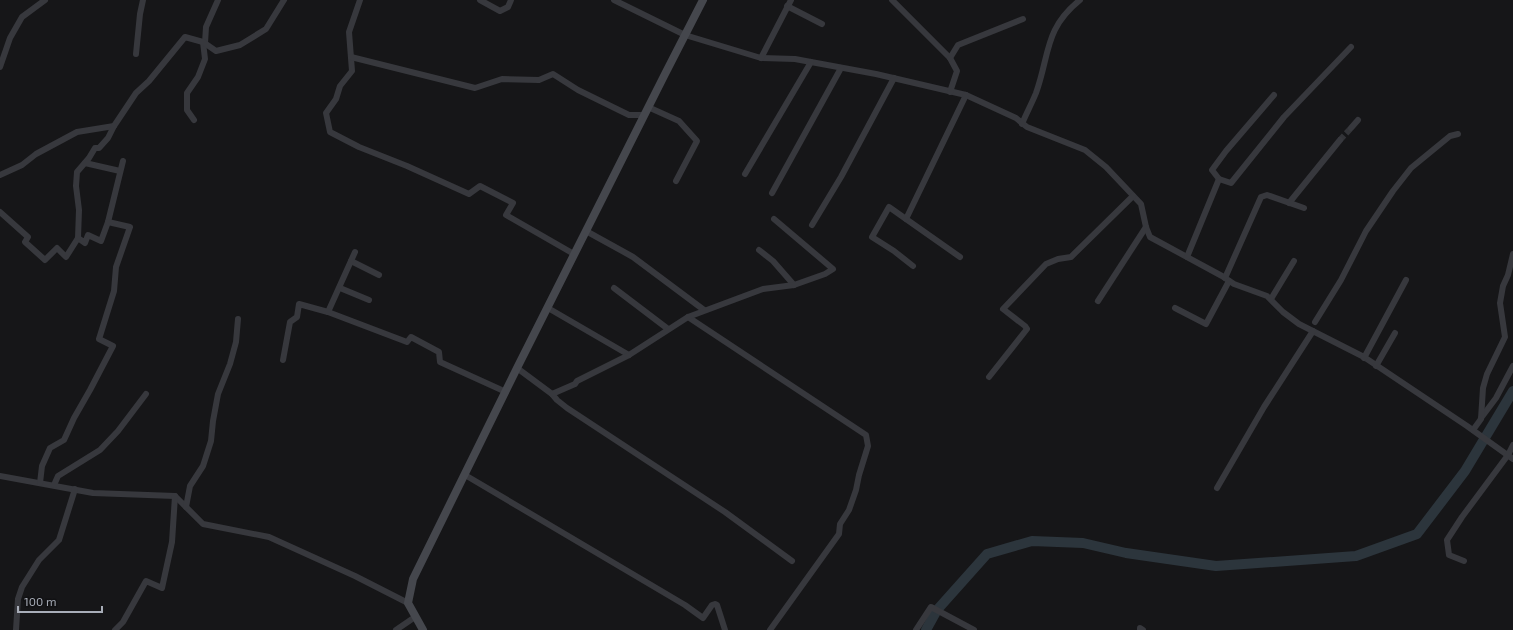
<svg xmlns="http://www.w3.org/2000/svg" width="1513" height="630" viewBox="0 0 1513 630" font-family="'Exo 2',sans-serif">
<rect width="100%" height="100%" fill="#161618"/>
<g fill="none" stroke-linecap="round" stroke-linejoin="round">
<path stroke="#2c353c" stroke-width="10" d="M926,630L937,610L987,554L1032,541L1083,543L1126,553L1216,566L1356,556L1417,534L1465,471L1513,391"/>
<path stroke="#333438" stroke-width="6" stroke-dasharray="6 3" stroke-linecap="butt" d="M1340,140L1351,128"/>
<g stroke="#37383d" stroke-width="6">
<path d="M360,0L349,32L352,71L340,86L336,99L326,113L330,132L359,147L407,166L469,194L480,186L513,203L506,215L574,254"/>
<path d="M480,0L500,11L508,7L511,0"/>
<path d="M614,0L685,35L761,58L795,59L811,62L876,74L966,95L1016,118L1027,127L1085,150L1106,167L1141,204L1146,227L1150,237L1222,276L1234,284L1267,296L1283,312L1299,324L1364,357L1467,426L1513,459"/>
<path d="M892,0L950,58L957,71L950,92"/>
<path d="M787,6L822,24"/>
<path d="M205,43L206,27L218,0"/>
<path d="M136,54L140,14L143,0"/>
<path d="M351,57L475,88L502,79L539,80L553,74L578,90L629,115H644"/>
<path d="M761,58L791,0"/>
<path d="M950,58L958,45L1023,19"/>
<path d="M0,67L10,38L22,17L45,0"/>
<path d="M648,107L679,121L697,141L676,181"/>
<path d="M194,120L187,110V93L198,77L205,59L203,42"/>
<path d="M1022,124C1026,114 1032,103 1036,93C1050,54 1044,29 1080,0"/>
<path d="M1351,128L1358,120"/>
<path d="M85,163L120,171"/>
<path d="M745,174L811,62"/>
<path d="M0,175L22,165L36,154L77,132L114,126L136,93L149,81L185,37L203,42L216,51L240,45L266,29L284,0"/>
<path d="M1219,179L1212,170L1226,151L1274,95"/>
<path d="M772,193L841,68"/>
<path d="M1289,203L1340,140"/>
<path d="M0,212L28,237L25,242L45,260L57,248L66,257L78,238L85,243L88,235L101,241L108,222L123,161"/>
<path d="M906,219L960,257"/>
<path d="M812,225L841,177L894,78"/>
<path d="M586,231L633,257L704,310"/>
<path d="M78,238L79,210L76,186L77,172L89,158L95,148H99L108,138L114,126"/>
<path d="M759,250L773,261L794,285"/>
<path d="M1187,257L1219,179L1231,183L1284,117L1351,47"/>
<path d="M351,261L379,275"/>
<path d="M913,266L894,251L872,237L889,207L906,219L966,95"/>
<path d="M1225,278L1261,197L1267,195L1304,208"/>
<path d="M340,288L369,300"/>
<path d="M614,288L668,329"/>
<path d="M1271,299L1294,261"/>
<path d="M1098,301L1146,227"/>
<path d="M548,308L629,355"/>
<path d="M1175,308L1206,324L1229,281"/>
<path d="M328,312L355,252"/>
<path d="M688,317L866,435L868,446L859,475L856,490L849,510L840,524L839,534L770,630"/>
<path d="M1315,322L1341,280L1366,231L1393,191L1411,168L1450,136L1458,134"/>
<path d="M1364,358L1406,280"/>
<path d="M283,360L290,322L297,317L299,304L328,312L407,342L411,337L439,352L440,362L506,392"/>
<path d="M1376,366L1395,333"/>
<path d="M517,368L552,394L557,400L567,408L725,512L792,561"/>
<path d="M989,377L1027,329L1025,326L1003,309L1046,264L1058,259L1071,257L1133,196"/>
<path d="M552,394L575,384L577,381L629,355L688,317L763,289L794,285L825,274L833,269L774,219"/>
<path d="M1481,418L1496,398L1513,366"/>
<path d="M1473,430L1481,419L1483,388L1487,374L1505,337L1500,303L1503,286L1508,275L1513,254"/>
<path d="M465,475L685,605L703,618L712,605L715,604L717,605L725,630"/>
<path d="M0,476L93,493L175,496L203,524L269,537L355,576L408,603"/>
<path d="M40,483L42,466L50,448L64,440L74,418L90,390L113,346L99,339L114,291L116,267L130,227L108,222"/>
<path d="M54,485L58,476L100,450L118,431L146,394"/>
<path d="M1217,488L1264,407L1313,331"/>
<path d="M186,507L190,486L203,466L211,441L213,421L218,394L230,364L236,342L238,319"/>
<path d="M1464,561L1449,555L1447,540L1462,517L1508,455L1513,445"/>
<path d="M16,630L18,599L22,587L39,560L59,540L75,489"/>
<path d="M115,630L123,622L146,581L162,588L172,542L175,496"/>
<path d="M396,630L415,617"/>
<path d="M916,630L931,607L974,630"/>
<path d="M1140,630V628L1143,630"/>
</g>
<path stroke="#45474d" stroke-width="8" d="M423,630L408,603L413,579L517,368L665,74L703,0"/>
</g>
<path d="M18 606v6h84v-6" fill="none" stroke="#a8adb8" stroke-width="2"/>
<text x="24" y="606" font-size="12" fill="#a8adb8" stroke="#111113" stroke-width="3" paint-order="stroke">100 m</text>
</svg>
